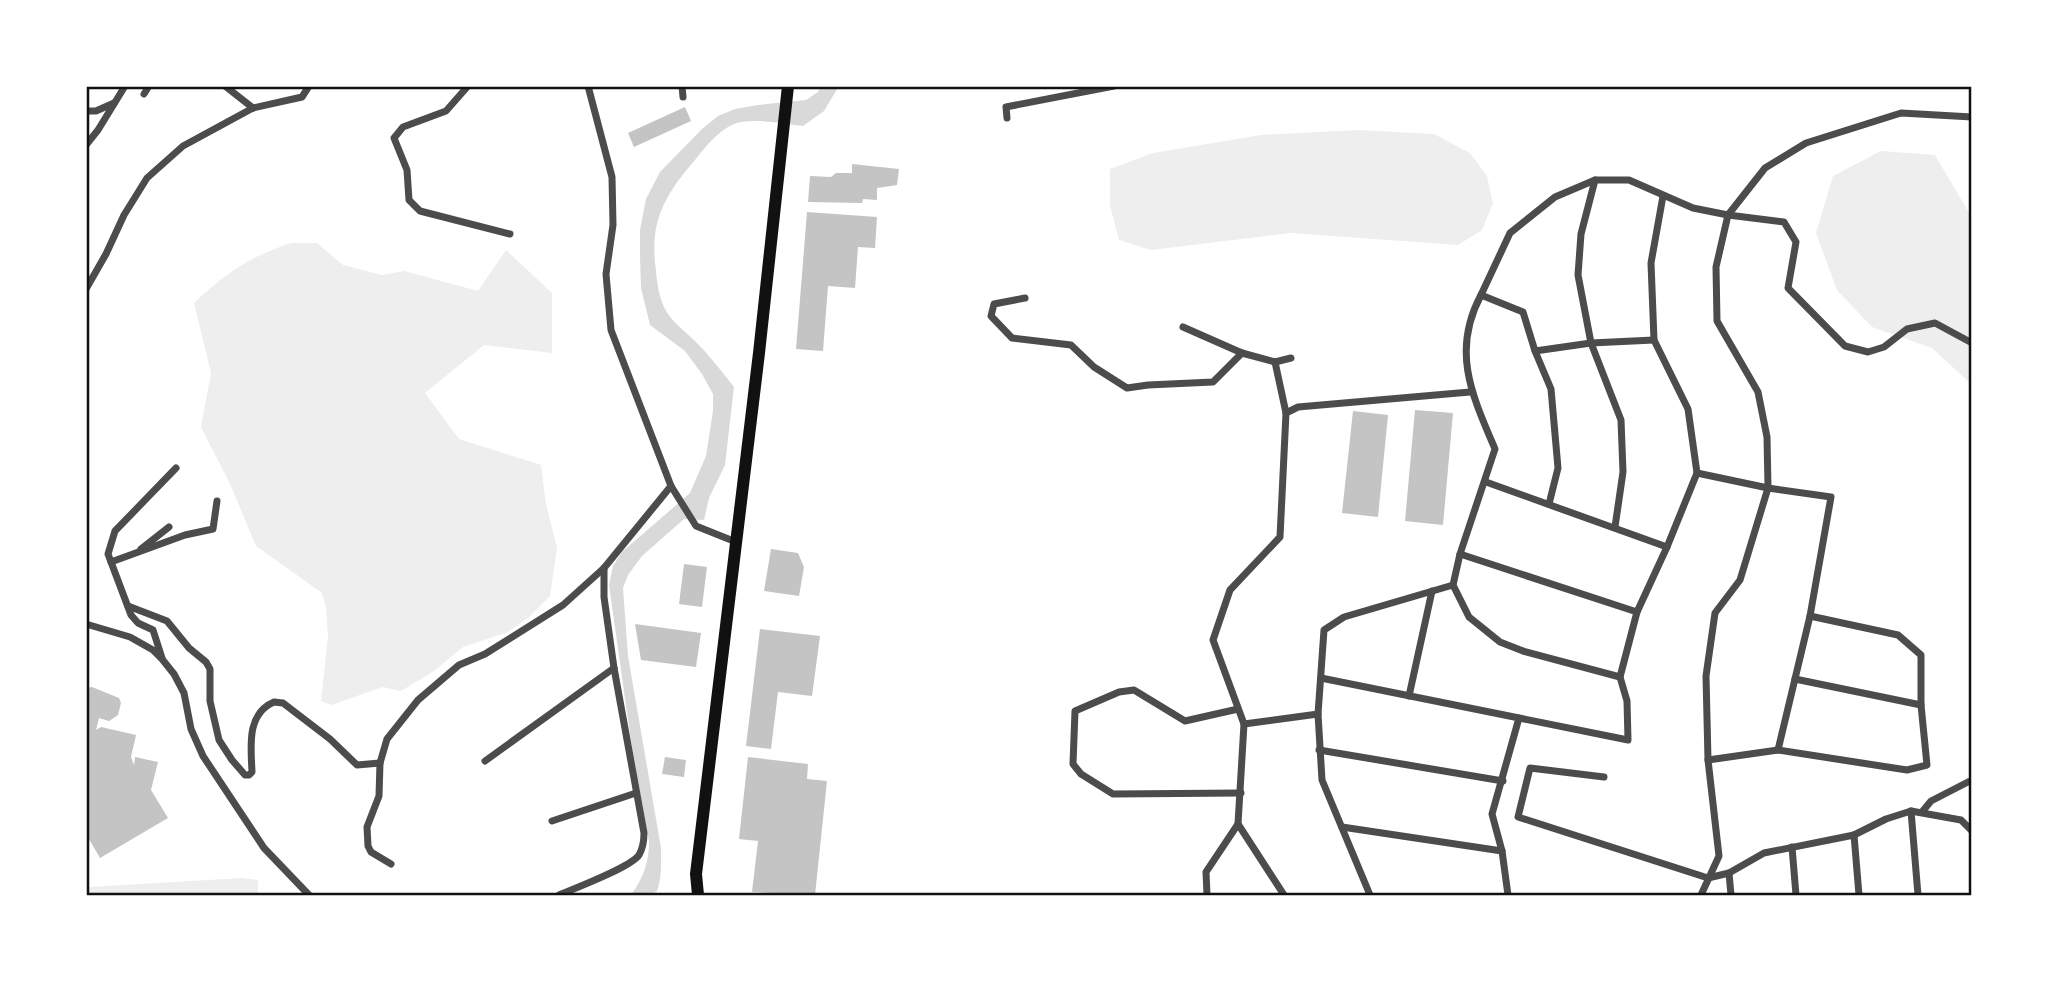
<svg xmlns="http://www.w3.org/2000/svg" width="2058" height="981" viewBox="0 0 2058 981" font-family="Poppins,sans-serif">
<rect width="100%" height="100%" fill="#fff"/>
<g fill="#eee">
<path d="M1358,130L1434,134L1470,153L1487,176L1493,204L1482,230L1458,245L1291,233L1151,250L1119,240L1110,206V169L1153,153L1261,135Z"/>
<path d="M1881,151L1935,155L1972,218V385L1932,348L1872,327L1837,290L1816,233L1833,176Z"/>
<path d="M291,243H317L343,265L382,275L404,271L478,291L506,250L552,293V353L484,345L425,393L459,439L541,465L546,504L557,548L550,596L528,618L508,632L463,647L434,671L401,691L383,687L331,705L321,701L328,636L326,608L322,593L256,546L231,486L201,427L211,373L194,303C226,273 249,257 291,243Z"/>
<path d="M242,878L258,880V895H86V889L90,887Z"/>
</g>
<path fill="#d9d9d9" d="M821,86H839L824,111L803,126C785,124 751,117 734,124C718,131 706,146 695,160C664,196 649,222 656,271C657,283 659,296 664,307C671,322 685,331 696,342C710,356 722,372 734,387L725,465L709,498L704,520L684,519L642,556L628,575L623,588L628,656L661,848C661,864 662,876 657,891L650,895H631C643,878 649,863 649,842L631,741L609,585L613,566L622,552L690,493L706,456L713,411V394L702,374L685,351L650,325L641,288L640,256V230L646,199L660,172L702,129L718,116L735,109L758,105L806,100L818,92Z"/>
<g fill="#c4c4c4">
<path d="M685,107L691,121L634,147L628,133Z"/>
<path d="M852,164L899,169L897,185L877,188V200L863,199L862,203L808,202L810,176L831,177L836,173H852Z"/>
<path d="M807,212L877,217L875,248L858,247L855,288L828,286L823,351L796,349Z"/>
<path d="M1415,410L1453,413L1443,525L1405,521Z"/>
<path d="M1353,411L1388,415L1378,517L1342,513Z"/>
<path d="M771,549L798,553L804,567L799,596L764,591Z"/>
<path d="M684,564L707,567L702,607L679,604Z"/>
<path d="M635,624L701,633L696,667L641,660Z"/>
<path d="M760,629L820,636L812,696L778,692L771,749L746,746Z"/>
<path d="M92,687L119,698L121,703L118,715L109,721L99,718L96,730L101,727L136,735L131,757L134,765L135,757L158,762L151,790L168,818L100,858L86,834V688Z"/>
<path d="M665,757L686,760L684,777L662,774Z"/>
<path d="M748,757L808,764L807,779L827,781L815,895L752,892L758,841L739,839Z"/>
</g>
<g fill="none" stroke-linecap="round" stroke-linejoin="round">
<g stroke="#4c4c4c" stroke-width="7">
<path d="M225,86L253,108"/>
<path d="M468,86L446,111L403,127L394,138L407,170L409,200L420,211L510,234"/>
<path d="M588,86L612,177L613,225L606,274L611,330L671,486L696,526L736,542"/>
<path d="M682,86L683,97"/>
<path d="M144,94L149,86"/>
<path d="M86,111H96L114,103"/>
<path d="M1007,118L1006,107L1114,86"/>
<path d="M86,145L98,130L125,86"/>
<path d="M1595,180L1581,234L1578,275L1591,343L1621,420L1623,472L1615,527"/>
<path d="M86,289L106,254L124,215L147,178L183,146L253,108L302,97L309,86"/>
<path d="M1481,295L1510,233L1555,197L1595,180H1629L1693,208L1728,215L1784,222L1796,242L1788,288L1845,346L1868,352L1884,347L1907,329L1935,323L1972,343"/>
<path d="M1025,298L994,304L991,316L1012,338L1071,345L1094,367L1127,388L1148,385L1213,382L1242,353"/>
<path d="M1183,327L1242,353L1275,362L1291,358"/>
<path d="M1535,351L1551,389L1558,468L1549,504"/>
<path d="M1275,362L1286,413"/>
<path d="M1697,473L1768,488L1831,497L1810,616L1778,750"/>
<path d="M1486,482L1667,547"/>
<path d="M141,549L169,527"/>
<path d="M1460,554L1637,612"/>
<path d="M111,562L185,535L213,529L217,501"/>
<path d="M128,606L167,621L189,648L206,662L210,669V701L219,740L232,760L245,775H249L252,772C251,747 246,714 274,702L283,703L330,739L357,765L380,763"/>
<path d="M86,624L130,637L153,650L162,659L174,674L184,693L191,729L203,756L264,848L309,895"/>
<path d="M162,658L153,630L138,623L131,615L108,554L115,531L176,468"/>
<path d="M1620,677L1523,651L1500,642L1469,617L1453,585L1460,554L1495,449C1472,395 1451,351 1481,295L1523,312L1535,351L1591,343L1654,340"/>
<path d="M1321,678L1628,740L1627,701L1620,677L1637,612L1667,547L1697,473L1688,409L1654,340L1651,263L1663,196"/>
<path d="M1795,679L1921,705"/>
<path d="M1409,696L1432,591"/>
<path d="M1238,709L1185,721L1134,690L1119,692L1075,711L1073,764L1081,774L1113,794L1241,793"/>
<path d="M1244,724L1318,714"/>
<path d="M1319,750L1503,781"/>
<path d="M1708,760L1778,750L1907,770L1927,765L1921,705V655L1898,635L1810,616"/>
<path d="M485,761L614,668"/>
<path d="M1604,777L1530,768L1518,817L1708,878L1729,873L1764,853L1854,835L1886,819L1911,811L1961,820L1972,831"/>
<path d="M1911,811L1918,895"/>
<path d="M1922,812L1931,801L1968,782L1972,781"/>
<path d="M552,821L636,793"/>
<path d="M1238,824L1284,895"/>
<path d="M1342,827L1502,851"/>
<path d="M1854,835L1859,895"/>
<path d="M1792,847L1796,895"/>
<path d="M391,864L371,852L368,846L367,827L379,796L380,763L387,739L418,700L459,665L485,654L563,605L604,568L671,486"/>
<path d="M1729,873L1731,895"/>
<path d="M559,895C576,888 631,867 639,855C643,848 644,841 644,833L614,668L604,597V568"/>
<path d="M1207,895L1206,872L1238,824L1244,724L1213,640L1230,590L1280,537L1286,413L1298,407L1470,392"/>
<path d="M1370,895L1322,780L1318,714L1324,630L1344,617L1453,585"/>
<path d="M1508,895L1502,851L1492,814L1519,718"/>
<path d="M1701,895L1719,856L1708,760L1706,676L1715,613L1740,580L1768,488L1767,437L1758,392L1717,321L1716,267L1728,215L1765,168L1806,143L1901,113L1972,117"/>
</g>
<path stroke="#111" stroke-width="12" d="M698,895L696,874L759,353L788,86"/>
</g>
<rect width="2058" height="981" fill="none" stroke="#ffffff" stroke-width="175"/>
<rect x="88" y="88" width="1882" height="806" fill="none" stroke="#111" stroke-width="2.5"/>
</svg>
